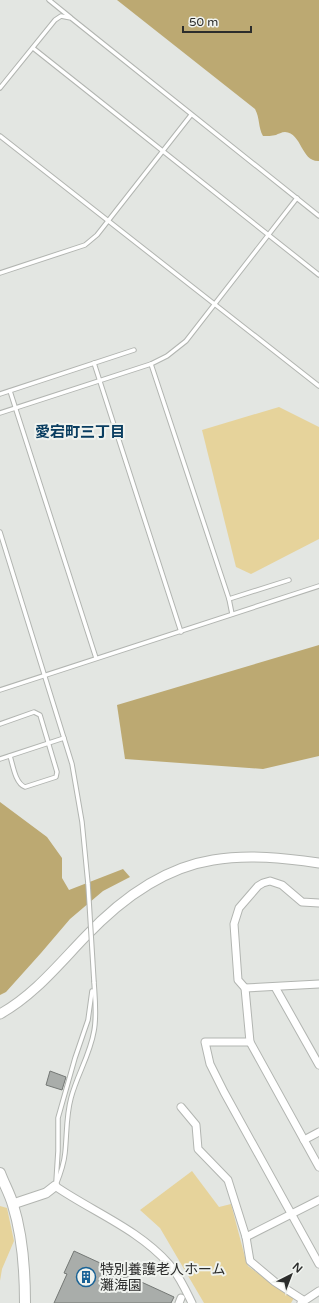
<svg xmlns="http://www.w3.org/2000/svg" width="319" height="1303" viewBox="0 0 319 1303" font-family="'Varela Round','Noto Sans JP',sans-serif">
<rect width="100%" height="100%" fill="#e3e6e2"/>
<g fill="#e6d39b">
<path d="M279,407L319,427V539L251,574L236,567L202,430Z"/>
<path d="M192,1171L219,1207L231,1204L246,1261L248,1266L282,1291L294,1298L291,1303H204L160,1228L140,1210Z"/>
<path d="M0,1206L7,1208L14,1241L2,1269L0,1281Z"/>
</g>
<g fill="#bca972">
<path d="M117,0H319V161C301,162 302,133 285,132C282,132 278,134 276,135C272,136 267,136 263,136C258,127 260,118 255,109Z"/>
<path d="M319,645V756L263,769L125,759L117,705Z"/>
<path d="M0,802L47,837L62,858V878L69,890L123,869L130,877L103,891L70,919L41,953L6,992L0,995Z"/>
</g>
<g fill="#a9adaa" stroke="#747875">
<path d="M50,1071L66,1077L62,1090L46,1085Z"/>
<path d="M74,1251L174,1297L171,1303H54L67,1274L64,1273Z"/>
</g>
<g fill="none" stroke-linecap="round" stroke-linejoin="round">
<g stroke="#b2b5b1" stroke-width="5.5">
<g id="service">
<path d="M49,0L70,17"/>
<path d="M33,48L319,275"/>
<path d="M0,88L55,20L61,16L71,18L319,216"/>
<path d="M0,136L319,386"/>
<path d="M0,273L85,245L97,235L191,115"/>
<path d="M94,363L181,632"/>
<path d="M151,364L229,599L232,614"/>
<path d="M10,391L96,658"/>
<path d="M0,394L134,350"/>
<path d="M0,413L151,364L167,356L186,341L297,198"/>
<path d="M0,532L72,764L82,822L88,884"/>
<path d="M229,599L289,580"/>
<path d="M0,690L319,586"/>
<path d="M0,724L34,712L40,715L57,772L56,777L25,787C15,783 13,765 10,756"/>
<path d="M0,759L64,738"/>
<path d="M56,1182L58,1151V1118L75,1058L88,1020L92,991"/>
<path d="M56,1185C60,1175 64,1164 65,1153C67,1135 66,1116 71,1098C77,1075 90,1055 94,1031C97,1016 95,998 94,982"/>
</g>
</g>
<g stroke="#b2b5b1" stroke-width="9">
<g id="minor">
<path d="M319,903L302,902L282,885L270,881L263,883L258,886L239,908L234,924L238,980L245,988L250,1042L319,1167"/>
<path d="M275,987L319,1065"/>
<path d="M245,988L319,984"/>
<path d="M250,1042H205L210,1064L224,1092L319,1264"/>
<path d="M181,1107L196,1125L198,1149L228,1180L246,1237L250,1261L275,1282L303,1300"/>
<path d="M304,1140L319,1132"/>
<path d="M55,1186C93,1212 138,1229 169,1264C179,1275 185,1289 192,1303"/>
<path d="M246,1237L319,1200"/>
<path d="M179,1303L181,1298"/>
<path d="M301,1303L319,1291"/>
</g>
</g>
<g stroke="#b2b5b1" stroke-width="11">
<g id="tertiary">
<path d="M0,1014C34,995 58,965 85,937C119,901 162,868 213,860C248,854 285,858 319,863"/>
<path d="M13,1204L46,1193L55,1186"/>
</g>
</g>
<g stroke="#b2b5b1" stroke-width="12">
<path id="secondary" d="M0,1173C4,1184 10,1194 13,1205C23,1237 25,1270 25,1303"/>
</g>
<use href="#service" stroke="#fff" stroke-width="3.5"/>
<use href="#minor" stroke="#fff" stroke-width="7"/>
<use href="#tertiary" stroke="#fff" stroke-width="9"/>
<use href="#secondary" stroke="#fff" stroke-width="10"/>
<g stroke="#b2b5b1" stroke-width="5.5" stroke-linecap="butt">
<path id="service-bridge" d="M88,884L94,982"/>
</g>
<use href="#service-bridge" stroke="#fff" stroke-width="3.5"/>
</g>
<defs>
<g id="building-ring" transform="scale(1)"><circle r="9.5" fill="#f0f3ef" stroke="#186296" stroke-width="1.5"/><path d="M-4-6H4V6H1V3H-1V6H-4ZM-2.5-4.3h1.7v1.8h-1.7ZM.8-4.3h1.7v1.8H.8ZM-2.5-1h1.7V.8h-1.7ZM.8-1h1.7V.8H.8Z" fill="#186296"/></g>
</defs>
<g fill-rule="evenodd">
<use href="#building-ring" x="86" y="1277"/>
</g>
<g text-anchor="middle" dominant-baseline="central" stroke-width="4" stroke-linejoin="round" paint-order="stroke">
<g font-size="14" fill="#2c2d2c" stroke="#f0f3ef" text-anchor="start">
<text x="100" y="1269">特別養護老人ホーム<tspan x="100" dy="16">灘海園</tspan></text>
</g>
<g font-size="15" font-weight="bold" fill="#093d60" stroke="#f0f3ef">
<text x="80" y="432">愛宕町三丁目</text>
</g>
</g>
<g transform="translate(291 1275) rotate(42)" stroke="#f0f3ef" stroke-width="3" paint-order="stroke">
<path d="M0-3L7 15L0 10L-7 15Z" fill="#2c2d2c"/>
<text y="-6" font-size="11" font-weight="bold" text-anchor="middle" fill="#2c2d2c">N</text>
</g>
<path d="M183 26v6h68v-6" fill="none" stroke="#2c2d2c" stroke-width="2"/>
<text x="189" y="26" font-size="12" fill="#2c2d2c" stroke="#f0f3ef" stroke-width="3" paint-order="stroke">50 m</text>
</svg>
